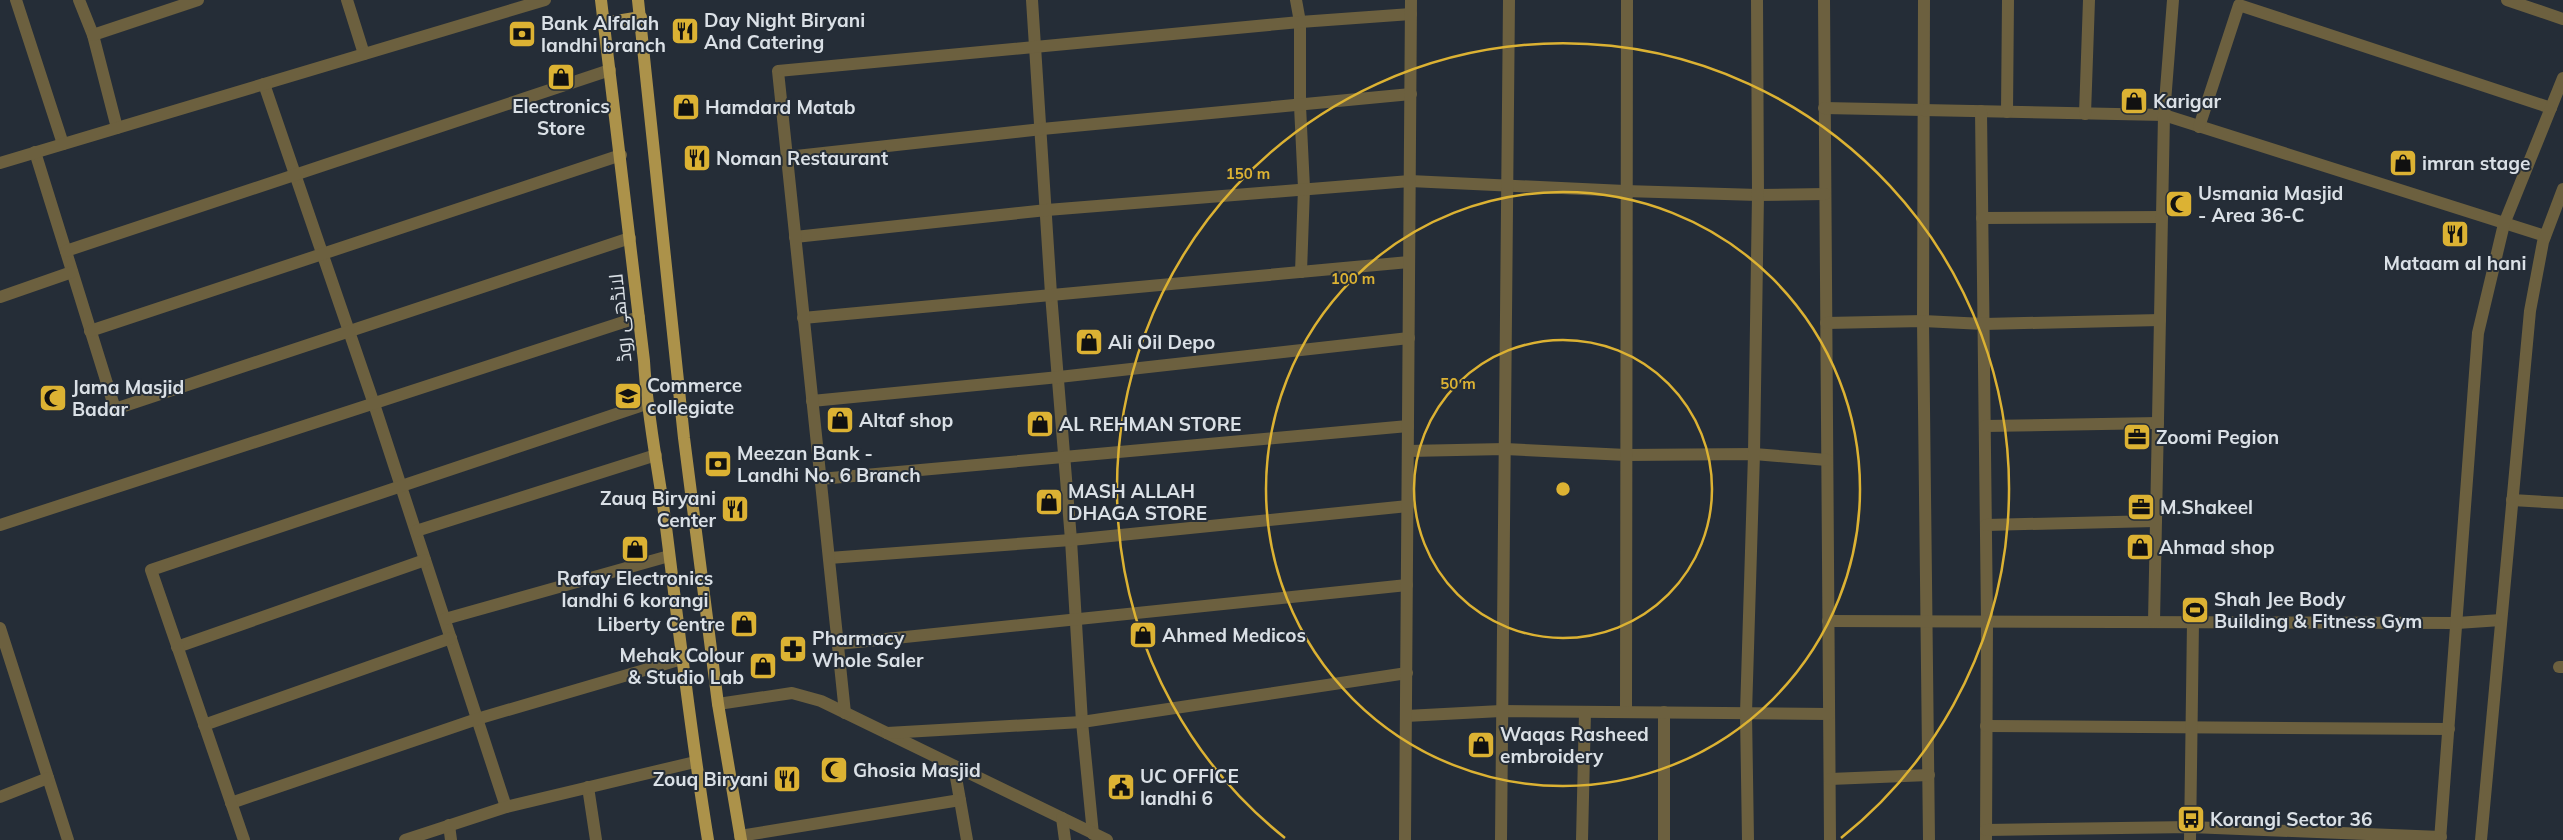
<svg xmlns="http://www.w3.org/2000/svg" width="2563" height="840" viewBox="0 0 2563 840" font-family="Mulish,Cairo,sans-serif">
<rect width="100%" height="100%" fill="#252d37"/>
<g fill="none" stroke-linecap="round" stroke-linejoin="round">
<g stroke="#6c603f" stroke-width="12">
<path d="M16,0L63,144"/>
<path d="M79,0L93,35L117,128"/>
<path d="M347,0L364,54"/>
<path d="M1032,0L1051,294L1071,540L1082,722L1093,834"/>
<path d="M1296,0L1300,22V106L1304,188L1301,272"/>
<path d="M1824,0L1830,840"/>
<path d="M1924,0L1923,321L1929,840"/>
<path d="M2507,0L2563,19"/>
<path d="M93,35L198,0"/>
<path d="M264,84L374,404L506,807"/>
<path d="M1824,108L2164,115L2545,236"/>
<path d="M1981,111L1987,621L1986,840"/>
<path d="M2007,112L2008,0"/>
<path d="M2085,114L2089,0"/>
<path d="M2199,127L2239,5L2551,108"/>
<path d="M35,152L115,409L630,238"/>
<path d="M787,157L1042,129L1411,94"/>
<path d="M0,163L545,0"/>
<path d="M1982,218L2162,217"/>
<path d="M795,237L1047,210L1410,181L1625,191L1758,195L1825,194"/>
<path d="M66,251L610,70"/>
<path d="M0,297L72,272"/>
<path d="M803,318L1409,262"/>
<path d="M1826,323L1923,321L1984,324L2160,320"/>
<path d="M90,331L621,155"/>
<path d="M812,401L1059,377L1409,338"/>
<path d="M1985,426L2158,423"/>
<path d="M1408,451L1505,449L1626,455L1754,454L1827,460"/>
<path d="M820,479L1408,426"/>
<path d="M2512,500L2563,503"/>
<path d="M0,525L639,317"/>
<path d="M1986,525L2156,521"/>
<path d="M416,531L656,455"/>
<path d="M829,558L1071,540L1408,506"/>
<path d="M445,619L669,556"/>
<path d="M1828,621L2457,623L2501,620"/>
<path d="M2154,622L2164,115L2173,0"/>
<path d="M0,628L68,840"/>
<path d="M838,644L1407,585"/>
<path d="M177,647L425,560"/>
<path d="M2559,667H2563"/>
<path d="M718,704L792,693L821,701L1107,840"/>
<path d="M1626,711L1627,0"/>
<path d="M1664,712V840"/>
<path d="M845,713L778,71L1300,22L1411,14"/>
<path d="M1406,716L1501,711L1829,714"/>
<path d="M204,725L451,638"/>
<path d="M1986,726L2449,729"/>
<path d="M887,733L1082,722L1407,673"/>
<path d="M954,766L967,840"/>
<path d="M1830,779L1929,775"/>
<path d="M588,787L596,840"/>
<path d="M0,797L48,778"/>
<path d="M231,803L477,719L682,659"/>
<path d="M1062,818L1065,840"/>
<path d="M449,825L451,840"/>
<path d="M1986,830L2191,827L2441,837"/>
<path d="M740,836L960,800"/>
<path d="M244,840L151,570L646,404"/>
<path d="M405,840L506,807L695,762"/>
<path d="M1405,840L1411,0"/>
<path d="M1501,840L1509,0"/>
<path d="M1582,840L1585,712"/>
<path d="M1748,840L1746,713L1754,454L1758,195L1757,0"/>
<path d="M2190,840L2193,622"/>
<path d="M2440,840L2478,333L2504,224L2563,78"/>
<path d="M2481,840L2530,311L2543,242L2563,189"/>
</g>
<g stroke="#ac924a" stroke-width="12">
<path d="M601,0L644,361C647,417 659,471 666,527C679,631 691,736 708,840"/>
<path d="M638,0L684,438L718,704L741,840"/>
<path d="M604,23L641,17"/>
</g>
</g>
<g fill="none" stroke="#dcb233" stroke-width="2.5">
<circle cx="1563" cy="489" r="149"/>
<circle cx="1563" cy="489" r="297"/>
<path d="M1285 838A446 446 0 1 1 1841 838"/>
</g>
<defs>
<g id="restaurant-square" transform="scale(1.4375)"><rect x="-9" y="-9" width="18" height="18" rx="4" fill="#dcb233" stroke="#252d37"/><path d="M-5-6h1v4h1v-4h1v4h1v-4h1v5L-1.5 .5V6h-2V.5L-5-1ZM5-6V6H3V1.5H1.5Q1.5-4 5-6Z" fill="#111"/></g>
<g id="bank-square" transform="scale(1.4375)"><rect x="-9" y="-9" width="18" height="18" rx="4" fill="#dcb233" stroke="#252d37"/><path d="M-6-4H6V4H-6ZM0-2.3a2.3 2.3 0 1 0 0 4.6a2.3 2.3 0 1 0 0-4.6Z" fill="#111"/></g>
<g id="shop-square" transform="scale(1.4375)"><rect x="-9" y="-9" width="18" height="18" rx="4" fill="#dcb233" stroke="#252d37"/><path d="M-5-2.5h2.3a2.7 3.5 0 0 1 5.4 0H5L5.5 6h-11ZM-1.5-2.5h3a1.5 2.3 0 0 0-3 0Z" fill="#111"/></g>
<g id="mosque-square" transform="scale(1.4375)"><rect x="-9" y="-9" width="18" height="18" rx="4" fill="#dcb233" stroke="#252d37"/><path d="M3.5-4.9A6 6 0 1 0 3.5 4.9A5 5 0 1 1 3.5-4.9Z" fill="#111"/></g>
<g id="university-square" transform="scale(1.4375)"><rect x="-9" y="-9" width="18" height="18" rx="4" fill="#dcb233" stroke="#252d37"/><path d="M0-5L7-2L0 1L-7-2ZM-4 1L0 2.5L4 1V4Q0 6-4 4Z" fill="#111"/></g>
<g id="office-square" transform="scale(1.4375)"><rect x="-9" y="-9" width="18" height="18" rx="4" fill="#dcb233" stroke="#252d37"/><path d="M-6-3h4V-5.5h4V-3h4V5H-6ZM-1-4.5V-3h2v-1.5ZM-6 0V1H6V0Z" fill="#111"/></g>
<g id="stadium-square" transform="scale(1.4375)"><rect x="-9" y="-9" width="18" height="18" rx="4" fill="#dcb233" stroke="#252d37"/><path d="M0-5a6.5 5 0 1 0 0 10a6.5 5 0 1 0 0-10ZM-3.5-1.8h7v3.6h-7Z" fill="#111"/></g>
<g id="pharmacy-square" transform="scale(1.4375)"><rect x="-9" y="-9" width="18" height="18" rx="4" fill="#dcb233" stroke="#252d37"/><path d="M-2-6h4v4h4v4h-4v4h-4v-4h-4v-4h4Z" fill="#111"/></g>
<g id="civic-square" transform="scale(1.4375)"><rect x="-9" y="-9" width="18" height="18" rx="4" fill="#dcb233" stroke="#252d37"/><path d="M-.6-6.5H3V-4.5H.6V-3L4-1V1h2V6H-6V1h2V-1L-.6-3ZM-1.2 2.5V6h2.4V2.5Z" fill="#111"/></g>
<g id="bus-square" transform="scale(1.4375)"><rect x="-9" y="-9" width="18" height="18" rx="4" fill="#dcb233" stroke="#252d37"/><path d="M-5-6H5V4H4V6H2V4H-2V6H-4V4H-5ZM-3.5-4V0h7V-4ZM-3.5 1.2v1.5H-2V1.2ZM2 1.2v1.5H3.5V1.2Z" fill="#111"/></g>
</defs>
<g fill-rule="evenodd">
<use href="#restaurant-square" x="685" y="31"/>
<use href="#bank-square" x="522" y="34"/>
<use href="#shop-square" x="561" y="77"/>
<use href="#shop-square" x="2134" y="101"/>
<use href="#shop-square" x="686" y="107"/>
<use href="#restaurant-square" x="697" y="158"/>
<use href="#shop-square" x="2403" y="163"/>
<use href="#mosque-square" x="2179" y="204"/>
<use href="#restaurant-square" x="2455" y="234"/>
<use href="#shop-square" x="1089" y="342"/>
<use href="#university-square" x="628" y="396"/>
<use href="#mosque-square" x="53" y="398"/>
<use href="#shop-square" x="840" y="420"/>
<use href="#shop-square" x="1040" y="424"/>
<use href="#office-square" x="2137" y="437"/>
<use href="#bank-square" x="718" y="464"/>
<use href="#shop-square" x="1049" y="502"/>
<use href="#office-square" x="2141" y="507"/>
<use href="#restaurant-square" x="735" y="509"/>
<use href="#shop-square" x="2140" y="547"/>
<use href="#shop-square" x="635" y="549"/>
<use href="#stadium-square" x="2195" y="610"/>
<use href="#shop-square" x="744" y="624"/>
<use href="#shop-square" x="1143" y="635"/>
<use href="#pharmacy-square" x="793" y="649"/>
<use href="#shop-square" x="763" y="666"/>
<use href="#shop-square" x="1481" y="745"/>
<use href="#mosque-square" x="834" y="770"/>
<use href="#restaurant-square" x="787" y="779"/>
<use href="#civic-square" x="1121" y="787"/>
<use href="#bus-square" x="2191" y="819"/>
</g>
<g text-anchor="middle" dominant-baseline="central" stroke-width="4" stroke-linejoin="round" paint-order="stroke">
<g font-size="19" font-weight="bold" fill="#dae0e6" stroke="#252d37" text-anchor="start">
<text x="704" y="20">Day Night Biryani<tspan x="704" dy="22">And Catering</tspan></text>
<text x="541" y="23">Bank Alfalah<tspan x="541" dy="22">landhi branch</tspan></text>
<text x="2153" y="101">Karigar</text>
<text x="561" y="106" text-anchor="middle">Electronics<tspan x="561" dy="22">Store</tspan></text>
<text x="705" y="107">Hamdard Matab</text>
<text x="716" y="158">Noman Restaurant</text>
<text x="2422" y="163">imran stage</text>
<text x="2198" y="193">Usmania Masjid<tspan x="2198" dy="22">- Area 36-C</tspan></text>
<text x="2455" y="263" text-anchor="middle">Mataam al hani</text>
<text x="1108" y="342">Ali Oil Depo</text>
<text x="647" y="385">Commerce<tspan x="647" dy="22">collegiate</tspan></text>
<text x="72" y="387">Jama Masjid<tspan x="72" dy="22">Badar</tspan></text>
<text x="859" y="420">Altaf shop</text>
<text x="1059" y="424">AL REHMAN STORE</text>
<text x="2156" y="437">Zoomi Pegion</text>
<text x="737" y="453">Meezan Bank -<tspan x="737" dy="22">Landhi No. 6 Branch</tspan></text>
<text x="1068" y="491">MASH ALLAH<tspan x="1068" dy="22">DHAGA STORE</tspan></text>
<text x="716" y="498" text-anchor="end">Zauq Biryani<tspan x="716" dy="22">Center</tspan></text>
<text x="2160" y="507">M.Shakeel</text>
<text x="2159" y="547">Ahmad shop</text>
<text x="635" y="578" text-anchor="middle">Rafay Electronics<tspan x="635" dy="22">landhi 6 korangi</tspan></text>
<text x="2214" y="599">Shah Jee Body<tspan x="2214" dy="22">Building &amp; Fitness Gym</tspan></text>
<text x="725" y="624" text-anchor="end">Liberty Centre</text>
<text x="1162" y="635">Ahmed Medicos</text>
<text x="812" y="638">Pharmacy<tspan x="812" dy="22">Whole Saler</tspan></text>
<text x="744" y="655" text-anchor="end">Mehak Colour<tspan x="744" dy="22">&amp; Studio Lab</tspan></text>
<text x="1500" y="734">Waqas Rasheed<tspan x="1500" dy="22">embroidery</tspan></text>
<text x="853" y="770">Ghosia Masjid</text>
<text x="1140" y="776">UC OFFICE<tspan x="1140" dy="22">landhi 6</tspan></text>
<text x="768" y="779" text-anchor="end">Zouq Biryani</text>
<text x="2210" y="819">Korangi Sector 36</text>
</g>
<g font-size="19" fill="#dae0e6" stroke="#252d37">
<text transform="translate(620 318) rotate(-96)">لانڈھی روڈ</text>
</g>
</g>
<circle cx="1563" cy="489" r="8" fill="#dcb233" stroke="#252d37" stroke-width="2.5"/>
<g font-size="15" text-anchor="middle" font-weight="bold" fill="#dcb233" stroke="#252d37" stroke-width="4" stroke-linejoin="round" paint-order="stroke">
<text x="1248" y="179">150 m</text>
<text x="1353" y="284">100 m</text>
<text x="1458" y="389">50 m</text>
</g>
</svg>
